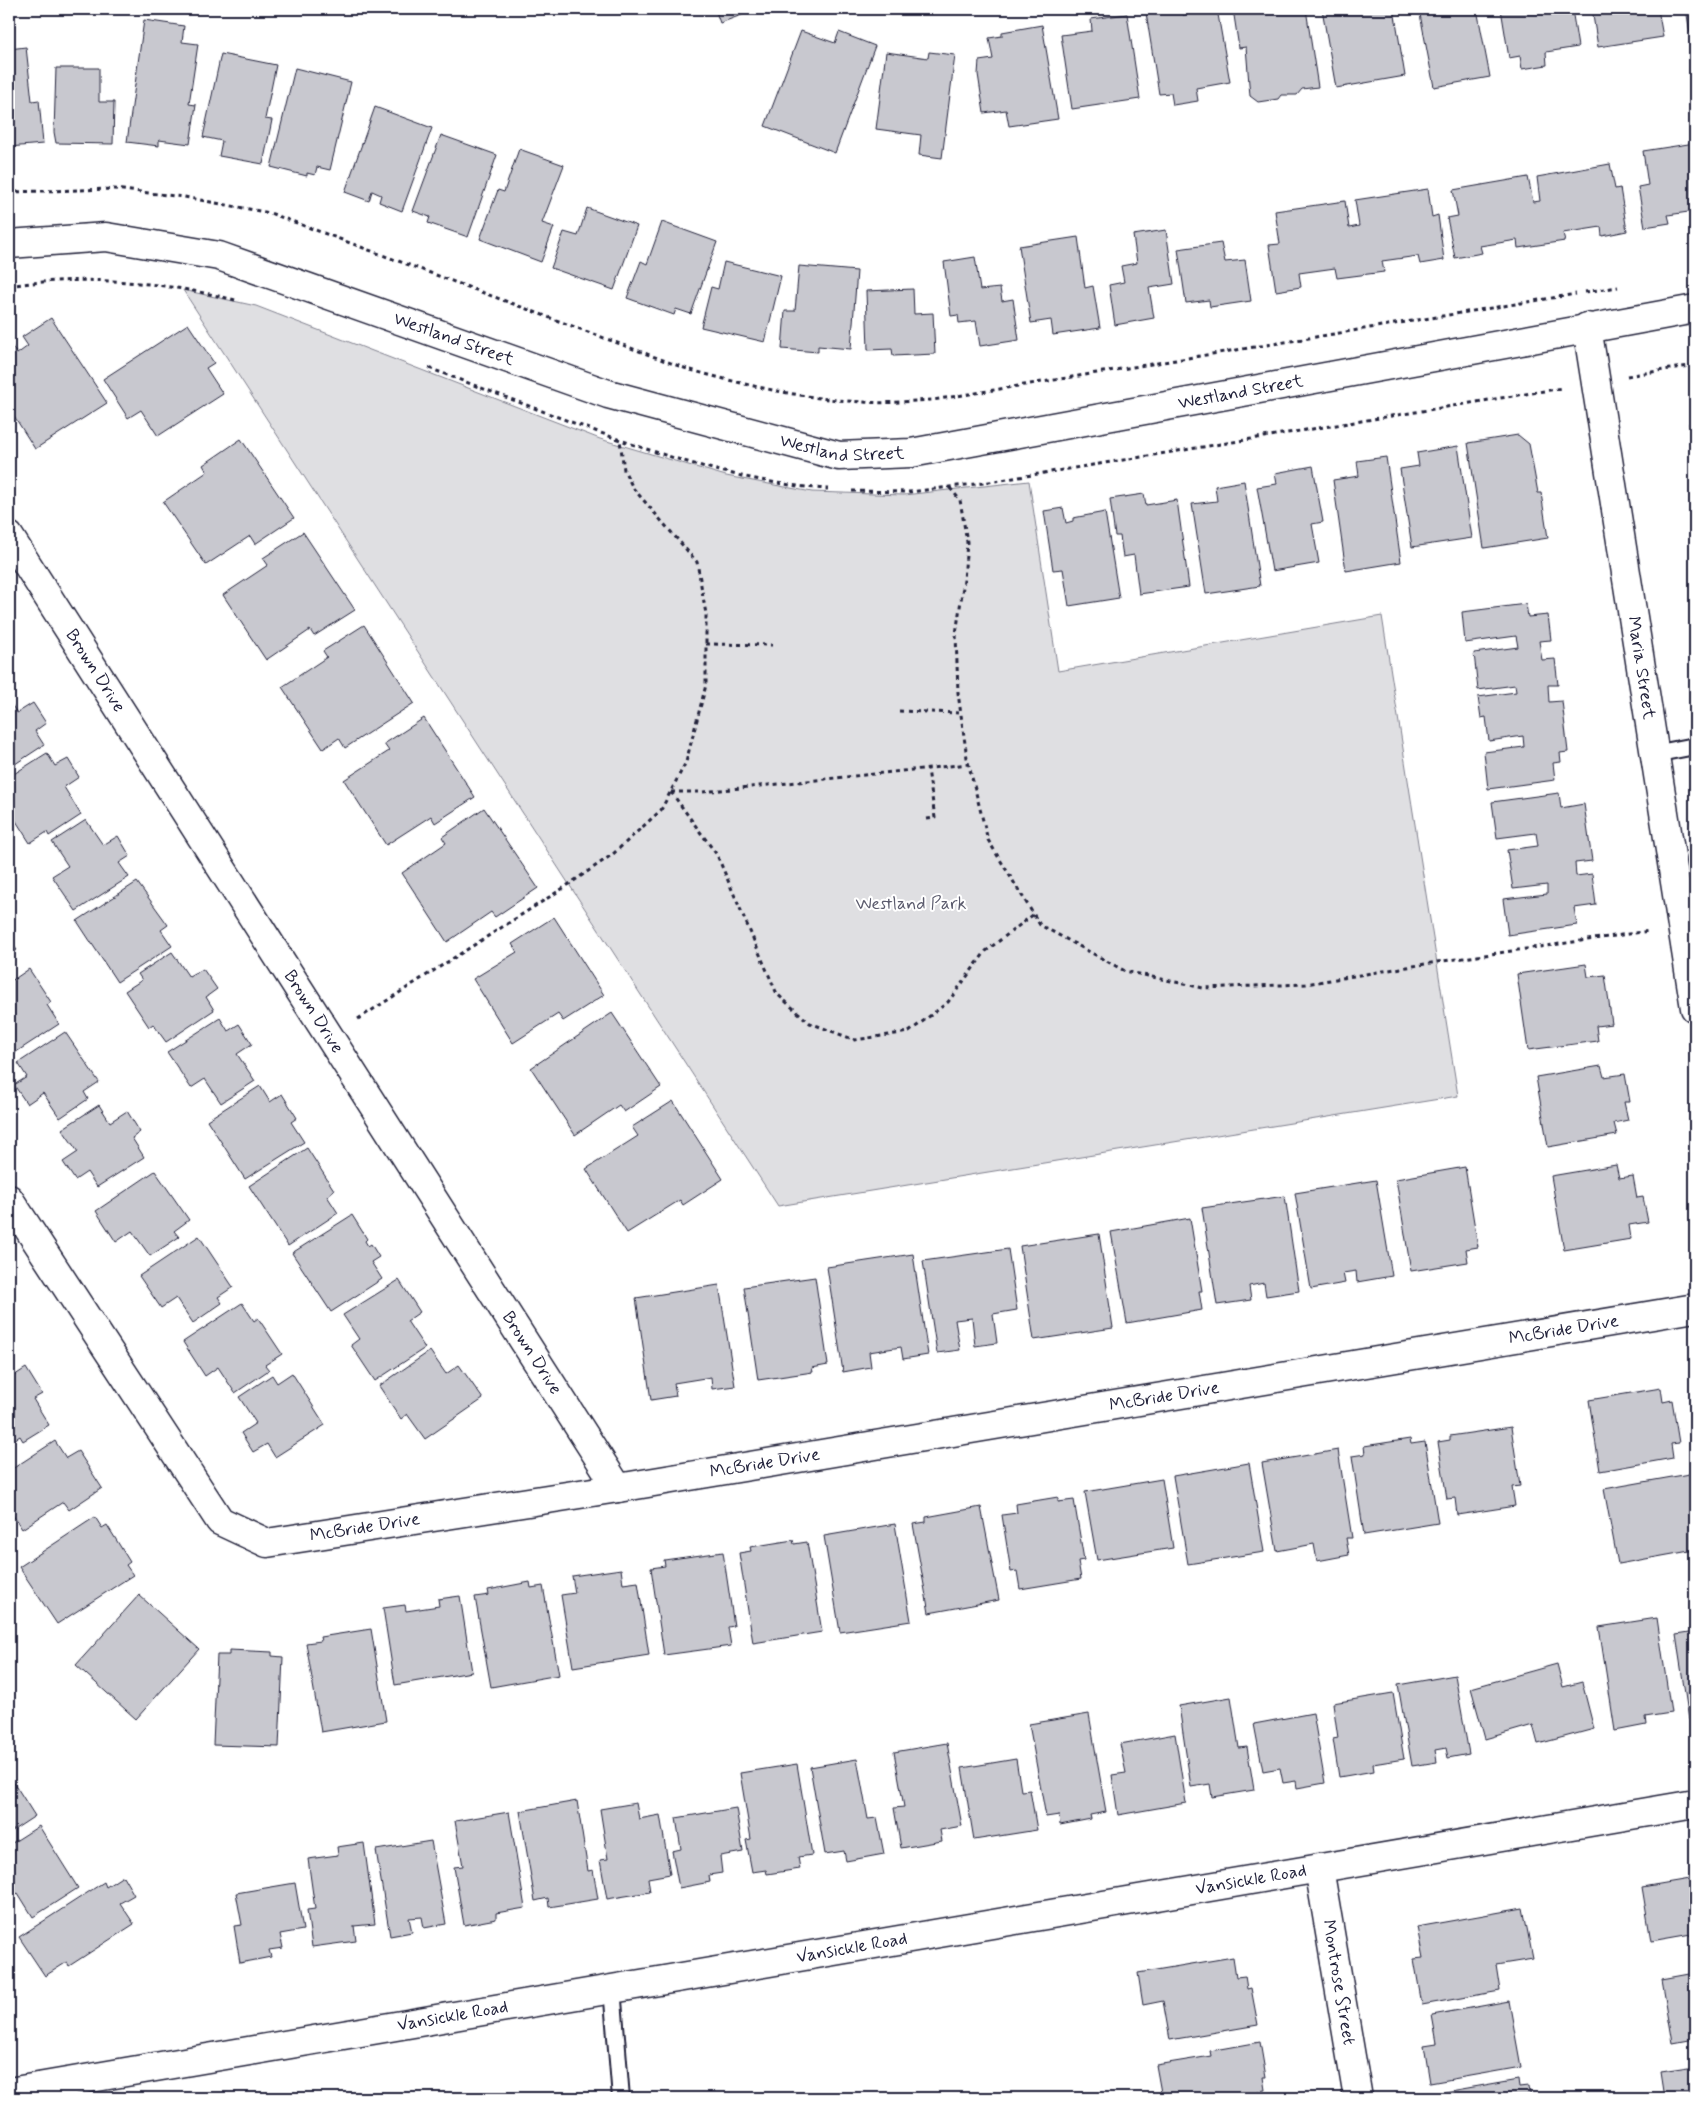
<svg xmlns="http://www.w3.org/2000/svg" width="1704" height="2107" viewBox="0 0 1704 2107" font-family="Mynerve,sans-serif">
<rect width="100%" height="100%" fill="#fff"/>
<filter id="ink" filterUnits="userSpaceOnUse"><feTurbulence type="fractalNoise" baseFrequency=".02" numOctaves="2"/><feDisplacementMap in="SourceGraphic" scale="10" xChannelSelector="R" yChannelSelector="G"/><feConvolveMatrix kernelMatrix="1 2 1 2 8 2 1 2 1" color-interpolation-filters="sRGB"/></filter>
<g filter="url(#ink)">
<path fill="#dfdfe2" stroke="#80808e" d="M183,290L256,306L600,439L726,476L812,492L904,495L1029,481L1058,671L1382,616L1458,1096L778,1206Z"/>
<g fill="#c8c8cf" stroke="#22223b">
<path d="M715,9H758L720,23Z"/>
<path d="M1172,9H1182L1183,15L1217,9L1230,82L1196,88L1198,101L1173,105L1171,93L1159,94L1146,13Z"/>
<path d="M1233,9H1306L1318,87L1302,89L1297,95H1281L1278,99L1258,102L1250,96L1246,47L1239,48Z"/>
<path d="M1322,9H1394L1405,76L1336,88Z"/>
<path d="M1419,9H1477L1490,77L1434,87Z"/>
<path d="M1501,9H1572L1578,47L1546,52L1547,65L1522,69L1520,56L1509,58Z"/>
<path d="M1592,9H1658L1663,37L1598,47Z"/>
<path d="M1686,9H1695V32L1690,33Z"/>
<path d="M1127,14L1140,99L1072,109L1061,35L1092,31L1091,19Z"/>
<path d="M144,20L184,26L182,42L198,44L189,104L196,105L190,144L159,140V146L127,142Z"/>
<path d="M1042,25L1058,119L1009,126L1006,110L984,113L978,74L979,61L993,59L989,38L1002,36V32Z"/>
<path d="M801,31L835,43L839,32L875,46L835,153L765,126Z"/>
<path d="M26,47L32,101L39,100L43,144L9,147V49Z"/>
<path d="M886,52L928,58L929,52L955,55L942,158L919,155L921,135L876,129Z"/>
<path d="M221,54L276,65L265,119L272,120L263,164L219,156L222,141L203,137Z"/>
<path d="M56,68H99V102H114L113,144L56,143L54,132Z"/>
<path d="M295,68L351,82L330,170L317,167L315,175L307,173V176L271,167Z"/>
<path d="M375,107L432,128L402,211L379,202L381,195L372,191L369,201L345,192Z"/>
<path d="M441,135L497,155L468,237L428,223L430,217L413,211Z"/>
<path d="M1695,143V211L1668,215L1670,223L1645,227L1638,187L1648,185L1643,151Z"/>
<path d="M519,149L564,165L542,223L554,227L541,262L480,239L498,190L504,192Z"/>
<path d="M1610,164L1615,189L1620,188L1627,231L1602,236L1601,227L1563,233L1565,241L1518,248L1517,240L1480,246L1482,253L1455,258L1447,218L1458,216L1453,190L1528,177L1533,202L1540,201L1537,177Z"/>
<path d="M1428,189L1432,217L1438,215L1444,260L1420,264L1418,256L1382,261L1384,272L1337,278L1335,268L1299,273L1301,287L1276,291L1269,245L1280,244L1275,211L1345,201L1349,228L1359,226L1355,200Z"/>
<path d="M587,208L637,226L614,290L551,268L564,232L578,236Z"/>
<path d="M662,222L717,242L691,314L676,309L674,315L627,298L641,261L647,264Z"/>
<path d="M1166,230L1174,284L1149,288L1154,318L1115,325L1109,285L1124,282L1121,266L1137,263L1133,235Z"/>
<path d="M1078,237L1085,288L1093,286L1100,328L1053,335L1051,320L1031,323L1019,246Z"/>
<path d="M1221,243L1225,262L1245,260L1251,301L1210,307L1209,300L1186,303L1178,249Z"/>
<path d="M975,257L980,290L1000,288L1002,301L1013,299L1019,340L980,346L976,321L959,323L958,315L951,316L944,262Z"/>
<path d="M724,262L781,276L765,342L701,327L711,287L718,289Z"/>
<path d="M799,266L857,271L851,349L818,346V352L782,349L785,311H795Z"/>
<path d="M913,289L914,314L933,313L935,354L893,356L892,349L868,350L866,291Z"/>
<path d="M51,318L107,403L35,449L9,408V345L10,344L17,354L28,346L22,337Z"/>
<path d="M188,324L214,363L206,368L223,394L158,436L141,410L128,418L103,379Z"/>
<path d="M1691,404H1695L1694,467L1689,423H1694Z"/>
<path d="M1518,435L1529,444L1538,493H1541L1548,538L1484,548L1468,443Z"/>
<path d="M241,439L294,518L255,544L250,536L206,565L163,502L207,472L203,465Z"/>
<path d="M1458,446L1472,538L1412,547L1400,469L1419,466L1417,453Z"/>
<path d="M1386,457L1401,562L1346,571L1333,480L1359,476L1357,461Z"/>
<path d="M1313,466L1323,522L1312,524L1319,563L1272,571L1257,487L1277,484L1275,473Z"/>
<path d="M1244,481L1260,586L1206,594L1192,504L1217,501L1215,486Z"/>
<path d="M1144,494L1146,505L1177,500L1189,587L1139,594L1134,555L1123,557L1120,536H1115L1110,499Z"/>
<path d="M1063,508L1066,523L1073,521V518L1105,512L1119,598L1069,606L1063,569L1053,570L1044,511Z"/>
<path d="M303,532L355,610L314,636L310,630L266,660L223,595L268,565L263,558Z"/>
<path d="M1526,604L1528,617L1548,615L1551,640L1539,641L1542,660L1555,659L1558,685H1548L1549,702L1562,701L1568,752L1560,753L1561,762L1553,763L1555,780L1488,789L1484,752L1524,747L1523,736L1489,741L1486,717L1481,718L1478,697L1516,692L1515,685L1478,690L1474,653L1518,647L1516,636L1465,643L1462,612Z"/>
<path d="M364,625L414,703L345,748L339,738L323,749L282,687L327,657L323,651Z"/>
<path d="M9,701L17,713L33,703L46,723L35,731L44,745L9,768Z"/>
<path d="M424,718L475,797L435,823L431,816L386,845L344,780L389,751L384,744Z"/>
<path d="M47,753L55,766L68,759L79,777L64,787L81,815L49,836L47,832L30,843L9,810V777Z"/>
<path d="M1559,793L1561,808L1584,804L1592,861L1575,863L1576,876L1592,874L1596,905L1574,908L1577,925L1508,935L1503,899L1547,894V885L1513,889L1507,850L1538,846L1536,833L1497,838L1492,802Z"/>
<path d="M484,808L538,888L495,917L491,912L447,942L402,873L446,843L442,837Z"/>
<path d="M86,820L103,845L118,836L130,856L119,863L129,877L76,911L52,876L68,866L52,842Z"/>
<path d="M137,882L168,925L161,930L172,946L117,982L77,921Z"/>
<path d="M554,917L604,995L563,1021L558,1014L513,1043L473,979L517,952L512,944Z"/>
<path d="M9,940L17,950L9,955Z"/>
<path d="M172,952L189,977L203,969L217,989L206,997L214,1010L166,1042L153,1024L149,1027L125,991L142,980L138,974Z"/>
<path d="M1586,964L1588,977L1605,975L1612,1024L1596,1026L1598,1041L1528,1050L1517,974Z"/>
<path d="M29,969L51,1002L47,1005L59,1024L10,1056L9,1053V974L13,980Z"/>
<path d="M612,1013L661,1087L624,1112L619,1105L575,1135L531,1068Z"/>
<path d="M220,1018L228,1031L239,1024L252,1044L237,1054L255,1081L221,1103L205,1079L191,1088L167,1052Z"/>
<path d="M65,1032L99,1082L84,1092L88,1099L60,1118L43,1093L27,1104L14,1085L27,1077L18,1063Z"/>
<path d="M1601,1066L1604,1077L1625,1074L1630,1102H1624L1628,1120L1614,1123L1617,1135L1548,1147L1536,1077Z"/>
<path d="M260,1086L270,1102L282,1094L297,1118L291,1122L304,1142L245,1179L207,1120Z"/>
<path d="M673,1101L723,1179L683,1205L680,1200L627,1233L586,1169L638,1136L632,1127Z"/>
<path d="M99,1105L110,1122L127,1111L140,1132L132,1138L144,1157L97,1187L87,1172L75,1180L63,1162L78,1152L62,1129Z"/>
<path d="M307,1148L334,1190L327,1196L338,1213L288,1246L249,1186Z"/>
<path d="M1616,1165L1619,1178L1633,1176L1637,1198L1643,1197L1648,1222L1629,1225L1631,1239L1564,1250L1551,1176Z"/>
<path d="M1465,1167L1478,1247L1466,1249L1468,1262L1411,1271L1396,1179Z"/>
<path d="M155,1171L189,1220L174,1231L179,1237L150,1256L132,1231L116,1242L96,1211Z"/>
<path d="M1376,1180L1392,1276L1357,1282L1356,1271L1343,1273L1345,1283L1311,1289L1295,1193Z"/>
<path d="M1285,1196L1299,1291L1266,1296L1264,1283L1249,1286L1251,1300L1217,1305L1202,1208Z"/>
<path d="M352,1215L367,1239L365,1241L368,1246L371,1244L379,1257L371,1262L382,1279L331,1312L292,1253Z"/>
<path d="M1190,1218L1202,1291H1199L1202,1310L1127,1323L1111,1232Z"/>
<path d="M1099,1234L1113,1328L1034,1340L1020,1246Z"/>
<path d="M199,1236L233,1287L218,1297L222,1303L193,1323L176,1298L161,1308L139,1276Z"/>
<path d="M1008,1249L1017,1310L993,1314L997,1343L975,1346L972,1318L955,1320L960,1350L937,1353L923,1261Z"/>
<path d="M913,1254L928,1355L903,1359L901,1347L869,1352L871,1367L843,1372L827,1267Z"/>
<path d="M815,1277L828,1365L812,1368L813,1372L758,1380L744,1287Z"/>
<path d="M399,1280L420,1312L407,1321L425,1348L375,1381L351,1345L359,1339L343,1315Z"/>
<path d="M719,1285L735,1386L712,1389L711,1377L674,1383L676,1396L651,1400L636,1298Z"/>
<path d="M242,1303L254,1321L258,1318L282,1354L265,1365L269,1370L235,1393L218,1367L205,1376L183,1342Z"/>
<path d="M430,1351L446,1374L459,1365L483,1399L425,1439L407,1414L401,1419L379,1386Z"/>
<path d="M26,1368L42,1394L33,1399L49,1425L23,1441L20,1436L9,1443V1379Z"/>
<path d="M292,1373L325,1425L275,1457L267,1444L253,1452L241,1433L256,1423L239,1397L272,1375L277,1383Z"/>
<path d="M1661,1388L1663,1402L1672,1400L1679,1443L1671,1444L1673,1458L1600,1471L1589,1400Z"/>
<path d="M1511,1427L1520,1486L1512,1487L1515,1506L1457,1515L1455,1498L1447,1499L1438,1442L1450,1440V1436Z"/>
<path d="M1410,1439L1411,1444L1425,1442L1438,1523L1364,1535L1352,1456L1365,1454L1364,1446Z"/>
<path d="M55,1441L66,1458L78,1451L102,1488L69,1510L63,1502L22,1529L9,1509V1471Z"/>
<path d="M1338,1450L1352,1538H1346L1349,1555L1317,1561L1314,1544L1277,1551L1262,1463Z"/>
<path d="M1249,1463L1264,1552L1188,1564L1173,1476Z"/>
<path d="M1689,1474L1695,1508V1550L1618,1564L1604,1489Z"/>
<path d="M1162,1479L1173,1548L1097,1560L1085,1492Z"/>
<path d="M1058,1497V1502L1074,1500L1084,1560L1078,1561L1081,1579L1020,1589L1017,1571L1011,1572L1002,1515L1017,1513L1016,1504Z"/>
<path d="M981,1507L999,1600L929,1613L913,1524L926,1522V1517Z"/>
<path d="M95,1517L102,1528L107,1525L130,1562L126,1565L133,1575L57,1624L19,1567Z"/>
<path d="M895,1524L911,1621L840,1632L824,1536Z"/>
<path d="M793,1540L794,1544L807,1542L822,1632L753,1643L739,1553L751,1551L750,1547Z"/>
<path d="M723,1552L734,1626L728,1627L731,1646L664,1655L651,1568L665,1566L664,1560Z"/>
<path d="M621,1569L623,1584L638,1582L649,1655L573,1667L561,1595L575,1593L572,1576Z"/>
<path d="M530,1582L531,1588L543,1586L559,1675L491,1687L475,1597L489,1595L488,1590Z"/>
<path d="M139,1595L199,1649L136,1719L76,1665Z"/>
<path d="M460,1596L472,1672L395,1685L383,1608L405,1605L406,1611L439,1606L438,1599Z"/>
<path d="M1657,1618L1671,1713L1645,1717L1646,1725L1615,1731L1599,1627Z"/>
<path d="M371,1629L386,1721L321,1732L306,1643L321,1641L320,1637Z"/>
<path d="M1695,1632V1719L1689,1720L1676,1635Z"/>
<path d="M229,1650L272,1652V1656L283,1657L279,1747L213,1745L217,1655H229Z"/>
<path d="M1557,1664L1563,1687L1582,1682L1594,1729L1538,1744L1533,1725L1485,1739L1471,1688Z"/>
<path d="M1455,1675L1469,1754L1448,1758L1446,1748L1435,1750L1437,1762L1412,1766L1398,1685Z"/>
<path d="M1393,1693L1404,1759L1373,1764L1374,1771L1339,1777L1333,1739L1338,1738L1333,1703Z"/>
<path d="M1231,1697L1239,1748L1247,1747L1254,1790L1212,1797L1210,1784L1191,1787L1179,1706Z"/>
<path d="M1313,1713L1325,1783L1297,1788L1296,1781L1283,1783L1280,1768L1263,1771L1254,1724Z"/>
<path d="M1089,1714L1106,1812L1090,1815L1091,1819L1060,1825L1059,1815L1046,1817L1029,1724Z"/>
<path d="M1175,1734L1186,1803L1118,1815L1112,1775L1126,1773L1120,1744Z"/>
<path d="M947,1743L962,1826L940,1830L942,1841L901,1848L894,1808L904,1807L894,1752Z"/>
<path d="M857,1759L868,1819L877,1818L884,1854L846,1861L844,1851L825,1854L810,1767Z"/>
<path d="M1016,1759L1021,1791L1030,1790L1037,1830L974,1840L962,1768Z"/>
<path d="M797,1764L812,1855L798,1857L800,1869L767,1874L766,1870L752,1872L746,1840L751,1839L740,1773Z"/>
<path d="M9,1775L35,1816L9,1833Z"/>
<path d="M577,1801L588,1871L593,1870L598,1899L549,1907L548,1898L535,1901L520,1811Z"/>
<path d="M636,1803L639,1819L660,1815L670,1874L648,1878L650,1892L607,1899L600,1860L608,1859L600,1809Z"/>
<path d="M736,1808L743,1852L720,1856L722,1873L709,1875L710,1882L679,1888L672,1851L681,1849L676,1818Z"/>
<path d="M509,1812L525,1908L496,1913V1919L464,1925L454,1867L463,1866L455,1821Z"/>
<path d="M39,1826L78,1888L33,1917L18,1893L9,1899V1845Z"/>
<path d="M431,1841L446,1924L424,1928L422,1917L409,1918L412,1932L390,1936L376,1850Z"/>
<path d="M364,1843L375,1924L354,1926L356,1941L312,1947L307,1910L315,1909L308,1859L338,1855L337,1847Z"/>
<path d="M123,1876L134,1895L120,1903L134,1924L69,1966L67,1962L45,1976L19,1937L104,1882L106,1887Z"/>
<path d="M1695,1878V1957L1691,1934L1651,1941L1642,1887Z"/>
<path d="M295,1883L303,1930L280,1934L283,1948L269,1950L271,1957L240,1963L234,1926L242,1925L236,1893Z"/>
<path d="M1523,1908L1533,1959L1496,1965L1500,1991L1422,2005L1414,1959L1423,1958L1417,1927Z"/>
<path d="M1233,1957L1236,1977L1245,1976L1247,1989L1251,1988L1258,2025L1170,2040L1163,2001L1143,2005L1138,1973Z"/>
<path d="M1695,1973V2039L1673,2043L1662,1979Z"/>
<path d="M1509,2001L1521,2067L1430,2083L1424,2045L1437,2043L1432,2015Z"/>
<path d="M1260,2042L1266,2077H1263L1265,2090L1259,2091L1260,2098H1162L1156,2065L1211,2056L1210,2051Z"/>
<path d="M1695,2067V2098H1665L1661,2072Z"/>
<path d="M1519,2079L1520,2088L1529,2087L1531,2098H1446L1445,2092Z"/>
</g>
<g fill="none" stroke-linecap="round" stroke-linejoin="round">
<g stroke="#22223b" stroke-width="20">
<g id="lane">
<path d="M1654,754L1695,746"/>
<path d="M612,1988L621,2098"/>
</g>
</g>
<g stroke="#22223b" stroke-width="31">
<g id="street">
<path id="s1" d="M9,244L106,237L219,256L608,394L839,456L911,453L1695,309"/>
<path id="s2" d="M1587,327L1695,1008"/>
<path id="s3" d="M9,536L618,1488"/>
<path id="s4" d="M9,1199L220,1521L267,1543L618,1488L1695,1308"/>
<path id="s5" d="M1319,1868L1358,2098"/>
</g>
</g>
<g stroke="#22223b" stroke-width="31">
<g id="secondary">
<path id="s6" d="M9,2092L1695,1804"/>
</g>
</g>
<g stroke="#22223b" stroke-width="3" stroke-dasharray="4 4" stroke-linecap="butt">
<path d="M9,192L114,189L184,197L270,213L687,369C745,385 803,399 864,402C886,404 910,401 933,400L1576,294"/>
<path d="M9,286C86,274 165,282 239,301"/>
<path d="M1585,292L1618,287"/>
<path d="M429,368C476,386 524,404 571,422C654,453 740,483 828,489"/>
<path d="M1627,376L1695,365"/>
<path d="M950,488L960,500L967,542L964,580L956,634L958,693L967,758L988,840L1040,925L1125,971L1203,988L1306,984L1443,961L1649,931"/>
<path d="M852,491L909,492L983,483L1562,388"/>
<path d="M706,644L772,645"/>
<path d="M899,711L961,713"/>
<path d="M671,792L717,855L777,994L810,1023L855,1040L909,1032L948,1002L986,951L1034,914"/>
<path d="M671,792H702L969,764"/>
<path d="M927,819L935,818L928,769"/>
<path d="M358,1019L565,887L613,854L661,810L686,762L706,685V614L697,562L633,488L624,470L620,440"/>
</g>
<use href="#lane" stroke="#fff" stroke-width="16"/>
<use href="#street" stroke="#fff" stroke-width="28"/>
<use href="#secondary" stroke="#fff" stroke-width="28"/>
</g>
</g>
<g text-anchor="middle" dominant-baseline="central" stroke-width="4" stroke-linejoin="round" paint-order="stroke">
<g font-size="18" fill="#22223b" stroke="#fff">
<text stroke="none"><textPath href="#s1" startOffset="461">Westland Street</textPath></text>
<text stroke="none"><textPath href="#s1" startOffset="1271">Westland Street</textPath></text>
<text stroke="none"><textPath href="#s1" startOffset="866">Westland Street</textPath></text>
<text stroke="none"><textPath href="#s2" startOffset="345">Maria Street</textPath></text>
<text stroke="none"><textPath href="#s3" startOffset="160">Brown Drive</textPath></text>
<text stroke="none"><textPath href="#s3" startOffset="565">Brown Drive</textPath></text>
<text stroke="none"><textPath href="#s4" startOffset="1751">McBride Drive</textPath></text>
<text stroke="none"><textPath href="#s3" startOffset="970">Brown Drive</textPath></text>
<text stroke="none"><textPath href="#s4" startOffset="1346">McBride Drive</textPath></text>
<text stroke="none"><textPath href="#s4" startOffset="941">McBride Drive</textPath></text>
<text stroke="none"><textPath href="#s4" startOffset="536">McBride Drive</textPath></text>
<text stroke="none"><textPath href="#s6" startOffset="1260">Vansickle Road</textPath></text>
<text stroke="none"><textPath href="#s6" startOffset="855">Vansickle Road</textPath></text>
<text stroke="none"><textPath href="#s5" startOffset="116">Montrose Street</textPath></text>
<text stroke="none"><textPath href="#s6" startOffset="450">Vansickle Road</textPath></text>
</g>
<g font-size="18" fill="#5b5b6d" stroke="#fff">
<text x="911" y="904">Westland Park</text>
</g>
</g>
<rect width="1704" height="2107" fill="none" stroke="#fff" stroke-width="30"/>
<rect x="15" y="15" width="1674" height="2077" fill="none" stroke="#22223b" stroke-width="2" filter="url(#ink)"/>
</svg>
